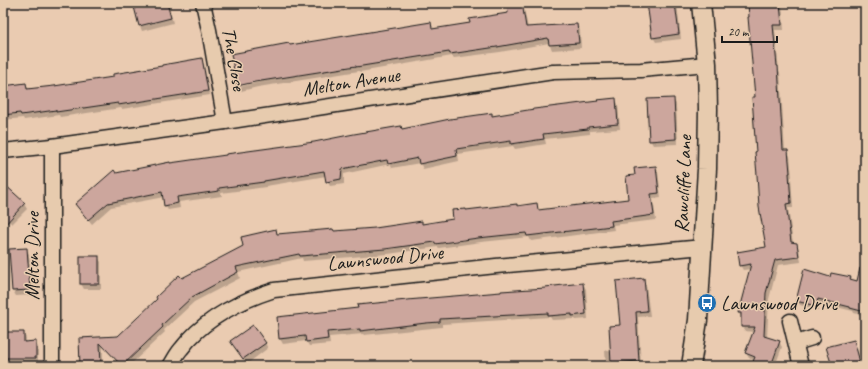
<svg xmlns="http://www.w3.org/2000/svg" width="868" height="369" viewBox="0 0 868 369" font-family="Caveat,sans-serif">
<rect width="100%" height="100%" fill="#eacbb1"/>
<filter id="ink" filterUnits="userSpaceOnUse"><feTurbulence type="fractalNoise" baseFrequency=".025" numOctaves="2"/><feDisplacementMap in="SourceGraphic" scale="8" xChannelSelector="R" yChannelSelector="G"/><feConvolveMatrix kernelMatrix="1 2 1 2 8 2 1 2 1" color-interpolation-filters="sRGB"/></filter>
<g filter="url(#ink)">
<g fill="#0003">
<path d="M134,3H168L173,23L142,31L140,26Z"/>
<path d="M646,3H677L681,39L656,42L653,37L650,13L647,8Z"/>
<path d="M748,3H782L784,30H775L779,71L780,72L785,151H787L790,156L792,177H791L793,208H788L793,243L796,244L799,249L801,262L778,265L769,299L767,338L779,342L782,347L775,366H769L749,358L746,353L754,332L745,331L742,326V318L739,313L751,269L743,270L740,265L767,248Z"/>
<path d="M521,4L524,9L528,28L577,25L580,30L581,48L552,50L550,45L549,43L500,52L454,58L452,56L360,72L359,71L258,87L241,91L239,87L260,82L259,80L238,85V86L232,55L430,23L433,27H431L434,33L433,27L434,29L471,23L510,13Z"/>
<path d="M201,59L204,64L210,95L122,109L121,108L60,117L59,115L24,120L23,118L3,120V87L26,84L29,90L115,78Z"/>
<path d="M615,99L618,104L620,129L590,131V134L545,139L546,144L515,149L513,146L458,154L459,161L423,169L420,163L392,168L390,164L344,174V184L330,186L327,181L326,176L266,186V187L221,193L222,196L179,202L180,208L168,210L165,206L164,197L111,207L92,224L79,209L76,204L116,174L170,164L402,130L491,114L493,117Z"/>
<path d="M673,99L676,104L678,144L653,145L650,140Z"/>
<path d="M656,167L658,172L661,198L653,199L656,220L613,225L614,230L531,241L529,237L481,242L439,248L438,247L388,254L303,261L302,258L238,272L240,278L194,302L164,330L165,332L129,366H121L103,346V366H81L80,339L118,337L181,279L275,230L278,235L375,229L421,222L423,225L454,220L466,211L517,207L536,205L540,211L630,200L636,176Z"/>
<path d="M3,184L24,204L27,209L12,224L3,216Z"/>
<path d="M26,249L29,254L32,295L16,296L13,291L10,250Z"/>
<path d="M98,257L101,262V289H84L81,284Z"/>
<path d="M831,278H850L851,280L865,284V316L854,313L853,311L820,303L818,310L800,305L797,300Z"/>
<path d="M644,280L646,285L650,316L638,317L641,366H606L605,350L611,352L621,326Z"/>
<path d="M583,284L586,289L588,319L576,320L575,319L552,320L550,317L442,324V327L364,335L363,334L329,337L330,344L309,346L306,341L283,344L280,339L278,318L547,289Z"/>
<path d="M3,333H23L26,338V343L35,342L38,347V362L3,363Z"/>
<path d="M853,341L856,346L862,366H833Z"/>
<path d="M265,343L268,348L247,364L234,347Z"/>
</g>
<g fill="#cca69d" stroke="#1c1c1c">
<path d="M133,3H167L171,18L139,26Z"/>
<path d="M519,3H522L526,27L577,24L579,43L549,45L548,38L497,47L450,54L449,52L356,67V66L255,82L237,86L231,54L289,43L290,45L431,22L432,29L470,23L469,19L508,13L507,5Z"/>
<path d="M647,3H675L679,34L652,38Z"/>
<path d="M748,3H780L782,25H773L777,66H778L783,150H788L790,173H789L791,203L786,204L791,242L797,243L799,257L775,260L766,293L764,336L780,341L771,366H751L755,357L745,353L755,327H741V313H738L751,264L739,266L737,252L766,247L759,207L757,175L755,152H756L752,97H755L748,17H749Z"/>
<path d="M202,58L208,91L118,105V103L56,112V110L21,115L20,113L3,115V86L26,83L27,89L54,86L113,77V74L162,66V65Z"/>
<path d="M616,98L618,124L588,127V129L543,134L544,139L511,144V141L456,149L457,156L419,164L418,158L388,164L387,160L342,169L341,179L326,182L324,171L264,181V182L219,188V191L177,197L178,203L164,206L162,192L108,203L88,220L75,204L114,170L116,173L170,162V163L226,155V154L314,142L354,134L401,126L402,129L450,119L492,113V116L534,109L598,101L597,100Z"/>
<path d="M674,98L676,139L649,141L647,99Z"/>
<path d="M656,166L659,193L651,194L654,215L611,221L612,226L527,236L526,233L478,238L435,244V242L385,249L300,256L299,254L236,267L238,272L192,297L162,325L163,327L122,366L100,343L101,366H80L79,338L118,336L157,299L156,297L179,275L182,278L243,246L241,237L276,229L277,234L333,229L334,231L375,228L422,221V224L453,219L452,210L466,209V210L517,204V206L537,203L538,210L628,199L626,176L635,175L634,168Z"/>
<path d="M3,183L25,203L3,227Z"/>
<path d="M27,248L30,290L12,291L9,249Z"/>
<rect x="80" y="256" width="19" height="28"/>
<path d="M860,268L865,269V312L850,308V307L818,299L816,306L796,301L804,269L830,277L831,273L851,277L850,279L857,281Z"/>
<path d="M644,278L647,311L636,312L639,361L611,363L609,326L620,325L616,281Z"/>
<path d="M583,283L586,314L572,316V314L548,316V313L440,319V322L426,323L360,331V329L327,332L328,339L306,342L305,336L279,339L277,317L358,308L357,305L407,300L501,292V291L546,288L545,287Z"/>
<path d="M253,325L266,343L243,359L230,341Z"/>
<path d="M3,332H24V342L36,341V358H3Z"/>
<path d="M854,340L860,362L846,366H832L826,347Z"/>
</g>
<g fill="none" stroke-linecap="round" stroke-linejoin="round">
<g stroke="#1c1c1c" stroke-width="17">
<g id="minor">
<path d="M203,3L209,30L225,122"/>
<path d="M52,146V366"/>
<path d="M3,151L52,146L225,122L553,72L641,70L707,64"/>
<path d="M790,321L801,366"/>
<path d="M796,343L812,338"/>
<path d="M170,366C174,360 177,353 182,348C204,319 240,301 274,290L496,266L703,247"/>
</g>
</g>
<g stroke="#1c1c1c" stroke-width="21">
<path id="tertiary" d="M691,366L698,320L707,169L708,109L707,64L701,3"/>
</g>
<use href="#minor" stroke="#e7cbae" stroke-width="14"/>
<use href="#tertiary" stroke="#e7cbae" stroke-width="18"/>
</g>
</g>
<defs>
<g id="bus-disc" transform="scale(1)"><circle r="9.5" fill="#1f6fb2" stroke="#e7cbae"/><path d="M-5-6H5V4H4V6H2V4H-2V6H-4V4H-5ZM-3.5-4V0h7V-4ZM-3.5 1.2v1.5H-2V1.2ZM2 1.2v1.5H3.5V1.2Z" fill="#fff"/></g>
</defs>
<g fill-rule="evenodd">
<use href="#bus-disc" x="707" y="303"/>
</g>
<g text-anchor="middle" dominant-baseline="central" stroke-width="3" stroke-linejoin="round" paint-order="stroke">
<g font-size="20" fill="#1c1c1c" stroke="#e7cbae">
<text transform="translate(234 59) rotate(80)">The Close</text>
<text transform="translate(351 82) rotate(-9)">Melton Avenue</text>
<text transform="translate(683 184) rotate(-88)">Rawcliffe Lane</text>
<text transform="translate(32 256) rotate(-90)">Melton Drive</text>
<text transform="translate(385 258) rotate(-6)">Lawnswood Drive</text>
</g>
<g font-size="20" fill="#1c1c1c" stroke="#e7cbae" text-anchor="start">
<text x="721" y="303">Lawnswood Drive</text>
</g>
</g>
<rect width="868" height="369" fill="none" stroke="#e7cbae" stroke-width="16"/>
<rect x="8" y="8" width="852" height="353" fill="none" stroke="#1c1c1c" stroke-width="1.5" filter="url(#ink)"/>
<path d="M722 36v6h55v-6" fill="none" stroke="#1c1c1c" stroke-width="2"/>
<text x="728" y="36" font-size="12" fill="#1c1c1c" stroke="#e7cbae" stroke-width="3" paint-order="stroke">20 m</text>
</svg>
